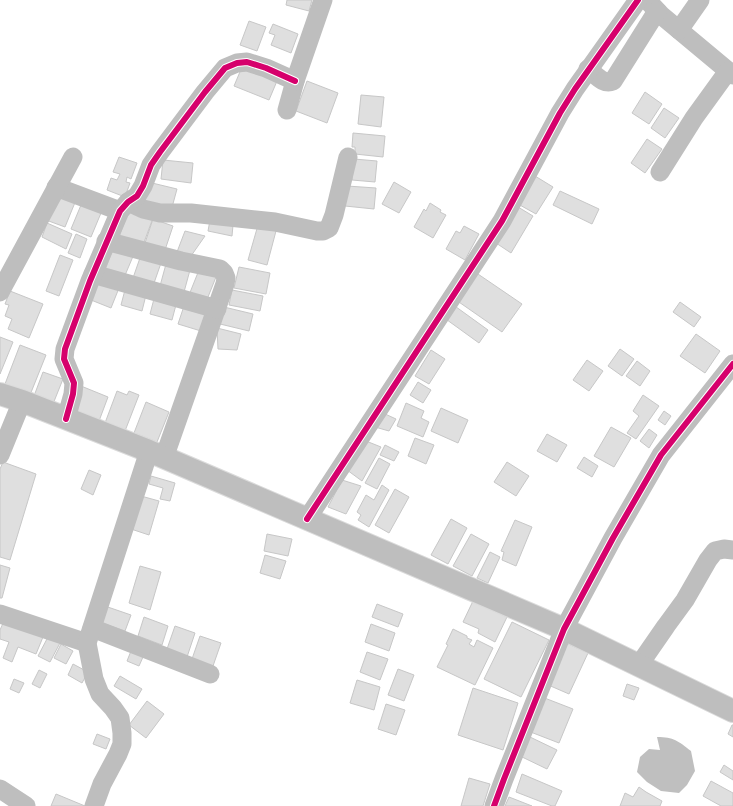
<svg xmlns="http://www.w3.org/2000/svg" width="733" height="806" viewBox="0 0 733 806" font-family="Overpass,sans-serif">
<rect width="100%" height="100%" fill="#fff"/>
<path fill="#bfbfbf" d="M657,737C674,737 678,741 691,751L695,771L687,785L679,793L661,791L647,782L637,772L640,757L649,749L660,750Z"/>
<g fill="#dfdfdf" stroke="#c7c7c7">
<path d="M287,0H312L309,11L286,5Z"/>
<path d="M249,21L266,27L257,51L240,45Z"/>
<path d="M273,24L298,34L291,53L271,45L275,35L269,33Z"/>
<path d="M242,67L277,81L269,100L234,86Z"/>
<path d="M307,81L338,93L327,123L296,111Z"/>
<path d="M645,92L662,104L649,124L632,113Z"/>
<path d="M361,95L384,97L381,127L358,124Z"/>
<path d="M664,108L679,118L665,138L651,128Z"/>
<path d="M353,133L385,136L383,157L355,154V147H352Z"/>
<path d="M647,139L662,149L645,173L631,163Z"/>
<path d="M119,157L137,163L131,179L127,177L126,182L130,183L125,197L107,190L111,178L117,180L120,174L113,172Z"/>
<path d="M354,159L377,161L375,182L352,180Z"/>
<path d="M163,160L193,163L191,183L161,179Z"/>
<path d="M535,176L553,187L536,214L518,204Z"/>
<path d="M148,182L177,189L171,211L143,203Z"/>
<path d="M394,182L411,192L399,213L382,204Z"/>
<path d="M347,186L376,188L374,209L345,206Z"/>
<path d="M560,191L599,209L592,224L553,205Z"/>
<path d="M57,193L76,200L65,227L46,220Z"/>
<path d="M430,203L441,210L440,212L446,215L433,238L414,227L424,209L426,211Z"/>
<path d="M81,205L101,213L91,237L71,229Z"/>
<path d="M518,207L533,216L511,253L496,243Z"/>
<path d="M129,210L153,218L143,245L119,237Z"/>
<path d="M153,219L173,226L165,250L145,243Z"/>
<path d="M210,220L233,225L232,236L208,231Z"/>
<path d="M47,223L72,234L66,249L42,237Z"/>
<path d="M258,225L276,231L267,265L248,260Z"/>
<path d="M464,226L479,234L465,260L446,249L456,231L460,233Z"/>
<path d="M185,231L205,236L191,256L177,252Z"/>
<path d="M76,234L87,239L80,258L68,253Z"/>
<path d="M114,246L134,254L123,280L104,273Z"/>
<path d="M60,255L73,260L59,296L46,291Z"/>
<path d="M141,255L161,263L153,286L133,278Z"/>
<path d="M166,264L190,270L184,292L160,286Z"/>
<path d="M239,267L270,273L266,294L234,288Z"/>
<path d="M199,270L216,277L206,302L189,295Z"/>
<path d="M475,272L522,304L502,332L456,300Z"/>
<path d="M99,280L119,288L111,308L91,300Z"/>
<path d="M126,286L147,291L142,311L121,305Z"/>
<path d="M232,290L263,296L260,311L229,305Z"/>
<path d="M10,291L43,304L29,338L8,329L12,319L5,316L9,305L5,304Z"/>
<path d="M155,295L177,301L172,320L150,314Z"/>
<path d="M680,302L701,317L694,327L673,312Z"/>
<path d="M185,303L208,310L201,331L178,324Z"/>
<path d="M452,304L488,330L479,343L443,317Z"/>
<path d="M224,307L253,314L249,331L220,324Z"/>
<path d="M217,328L241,334L237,350L218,349Z"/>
<path d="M696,334L720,351L705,373L680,356Z"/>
<path d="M0,337L13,342L0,374Z"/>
<path d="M20,345L46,355L30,395L5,384Z"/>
<path d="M620,349L634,359L622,376L608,366Z"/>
<path d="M431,350L445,359L429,384L415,376Z"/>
<path d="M587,360L603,371L589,391L573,380Z"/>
<path d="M637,361L650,371L640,386L626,376Z"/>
<path d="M43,372L63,379L53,404L34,396Z"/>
<path d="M418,382L431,390L423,403L410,395Z"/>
<path d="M81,386L108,397L99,421L71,410Z"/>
<path d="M117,391L127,395L129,391L139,395L125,431L105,423Z"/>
<path d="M643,395L659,406L636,439L627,433L639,416L633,411Z"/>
<path d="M146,402L169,412L157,442L134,433Z"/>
<path d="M406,403L424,411L421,418L429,422L423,437L397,426Z"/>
<path d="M441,408L468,420L458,443L431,431Z"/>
<path d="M664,411L671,416L665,425L658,420Z"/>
<path d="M383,413L396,419L389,431L375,427Z"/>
<path d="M611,427L631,438L614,467L594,456Z"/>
<path d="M649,429L657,435L649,448L640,441Z"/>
<path d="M547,434L567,445L557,462L537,451Z"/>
<path d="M415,438L434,445L426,464L408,456Z"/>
<path d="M366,441L381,447L362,481L347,470Z"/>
<path d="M385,445L399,452L394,461L380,455Z"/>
<path d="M584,457L598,466L592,477L577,468Z"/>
<path d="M379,458L390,464L377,489L365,483Z"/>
<path d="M3,462L36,474L10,560L0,557V469Z"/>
<path d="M507,462L529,476L516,496L494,482Z"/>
<path d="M89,470L101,475L93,495L81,489Z"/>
<path d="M151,476L175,483L170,501L160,499L163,488L149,484Z"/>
<path d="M342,480L361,486L346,514L328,507Z"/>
<path d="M382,485L389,490L369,527L358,520L361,515L357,512L366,495L374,500Z"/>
<path d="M395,489L409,497L389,533L375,525Z"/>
<path d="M141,496L159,501L149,535L131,529Z"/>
<path d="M451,519L467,528L448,564L431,555Z"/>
<path d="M515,520L532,527L516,566L502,560L504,552L501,551Z"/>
<path d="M267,534L292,539L288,556L264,551Z"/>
<path d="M471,534L489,544L472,576L453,566Z"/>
<path d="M490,552L500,557L488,583L477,578Z"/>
<path d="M265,555L286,561L280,579L260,573Z"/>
<path d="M0,565L10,568L2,598H0Z"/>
<path d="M140,566L161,572L150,610L129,603Z"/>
<path d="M473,601L507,617L495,642L478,633L479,629L463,622Z"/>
<path d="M377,604L403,614L398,627L372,617Z"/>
<path d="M102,605L131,615L125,631L96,621Z"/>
<path d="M144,617L168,626L162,645L138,636Z"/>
<path d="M4,621L43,637L36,654L18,647L12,662L3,658L9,642L0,639V630Z"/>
<path d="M512,622L549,640L521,697L484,679Z"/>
<path d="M371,624L395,633L389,651L365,642Z"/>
<path d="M175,626L195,633L187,657L167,649Z"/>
<path d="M453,629L467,636V638L472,640L469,644L474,647L477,640L493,648L475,685L437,667L448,645L446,644Z"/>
<path d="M200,636L221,643L213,666L192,659Z"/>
<path d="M48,637L60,643L50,662L38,656Z"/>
<path d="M564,642L588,653L569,694L546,684Z"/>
<path d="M61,644L73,651L66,664L54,658Z"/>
<path d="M131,651L143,657L139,666L127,661Z"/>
<path d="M367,652L388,659L380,680L360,672Z"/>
<path d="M73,664L88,672L82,683L68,675Z"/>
<path d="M398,669L414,675L404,701L388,695Z"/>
<path d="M39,670L47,674L40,688L32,684Z"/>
<path d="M120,676L142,689L136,699L114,686Z"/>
<path d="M14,679L24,683L19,693L10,689Z"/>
<path d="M357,680L380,687L374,710L350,703Z"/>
<path d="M627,684L639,688L634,700L623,696Z"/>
<path d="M473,688L518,703L503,750L458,735Z"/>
<path d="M542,697L573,709L559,743L528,731Z"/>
<path d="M147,701L164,714L146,738L129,725Z"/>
<path d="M386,704L405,710L396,735L378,729Z"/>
<path d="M732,725H733V737L728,734Z"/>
<path d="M97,734L110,739L106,749L93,744Z"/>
<path d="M530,737L557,750L547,769L520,756Z"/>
<path d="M724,765L733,771V780L720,772Z"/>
<path d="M522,774L562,791L555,806H552L516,792Z"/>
<path d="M469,778L490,784L483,806H461Z"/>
<path d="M711,781L733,793V806H721L703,796Z"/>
<path d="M639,787L646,792L662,801L660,806H620L625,793L633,797Z"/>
<path d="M56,794L85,806H51Z"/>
<path d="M509,797L532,806H505Z"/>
</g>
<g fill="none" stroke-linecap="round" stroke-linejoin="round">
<g stroke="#dbdbdb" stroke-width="24">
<path id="major" d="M0,394L22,401L149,451L564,629L733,711"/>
</g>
<g stroke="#bebebe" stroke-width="19">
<path d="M647,0L661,15L733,75"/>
<path d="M679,30L700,0"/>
<path d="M588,69C596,75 603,85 613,81L657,11"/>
<path d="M287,110L295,81L323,0"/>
<path d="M660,172L694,118L728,71"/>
<path d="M56,187L120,211"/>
<path d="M128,202L143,209L160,213H191L275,222L317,231H323L329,228L334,215L348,157"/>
<path d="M106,241L181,261L220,269L224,273L226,278L225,284L164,458"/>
<path d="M93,274L217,309"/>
<path d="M0,292L73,157"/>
<path d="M66,419L73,394L74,383L64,359L65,349L90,281L120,211L128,202L137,196L143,186L151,165L160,152L205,92L225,68L237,63L247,62L266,68L295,81"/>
<path d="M0,455L22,401"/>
<path d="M307,519L502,221L560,113L575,89L638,0"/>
<path d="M0,614L87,643"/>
<path d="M92,628L210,674"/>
<path d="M639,665L666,626L685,600L708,560L715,551L724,549L733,550"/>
<path d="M0,789L26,806"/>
<path d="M94,806L102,784L118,754L122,744V733L120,718L113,708L100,694L94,679L87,643L149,451"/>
<path d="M494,806L504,779L564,629L613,538L661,455L733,364"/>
</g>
<use href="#major" stroke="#bebebe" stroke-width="22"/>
<g stroke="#fff" stroke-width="8">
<g id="cycleway">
<path d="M66,419L73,394L74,383L64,359L65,349L90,281L120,211L128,202L137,196L143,186L151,165L160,152L205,92L225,68L237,63L247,62L266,68L295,81"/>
<path d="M307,519L502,221L560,113L575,89L638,0"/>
<path d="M494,806L504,779L564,629L613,538L661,455L733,364"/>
</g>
</g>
<use href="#cycleway" stroke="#d6006c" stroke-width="6"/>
</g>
</svg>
